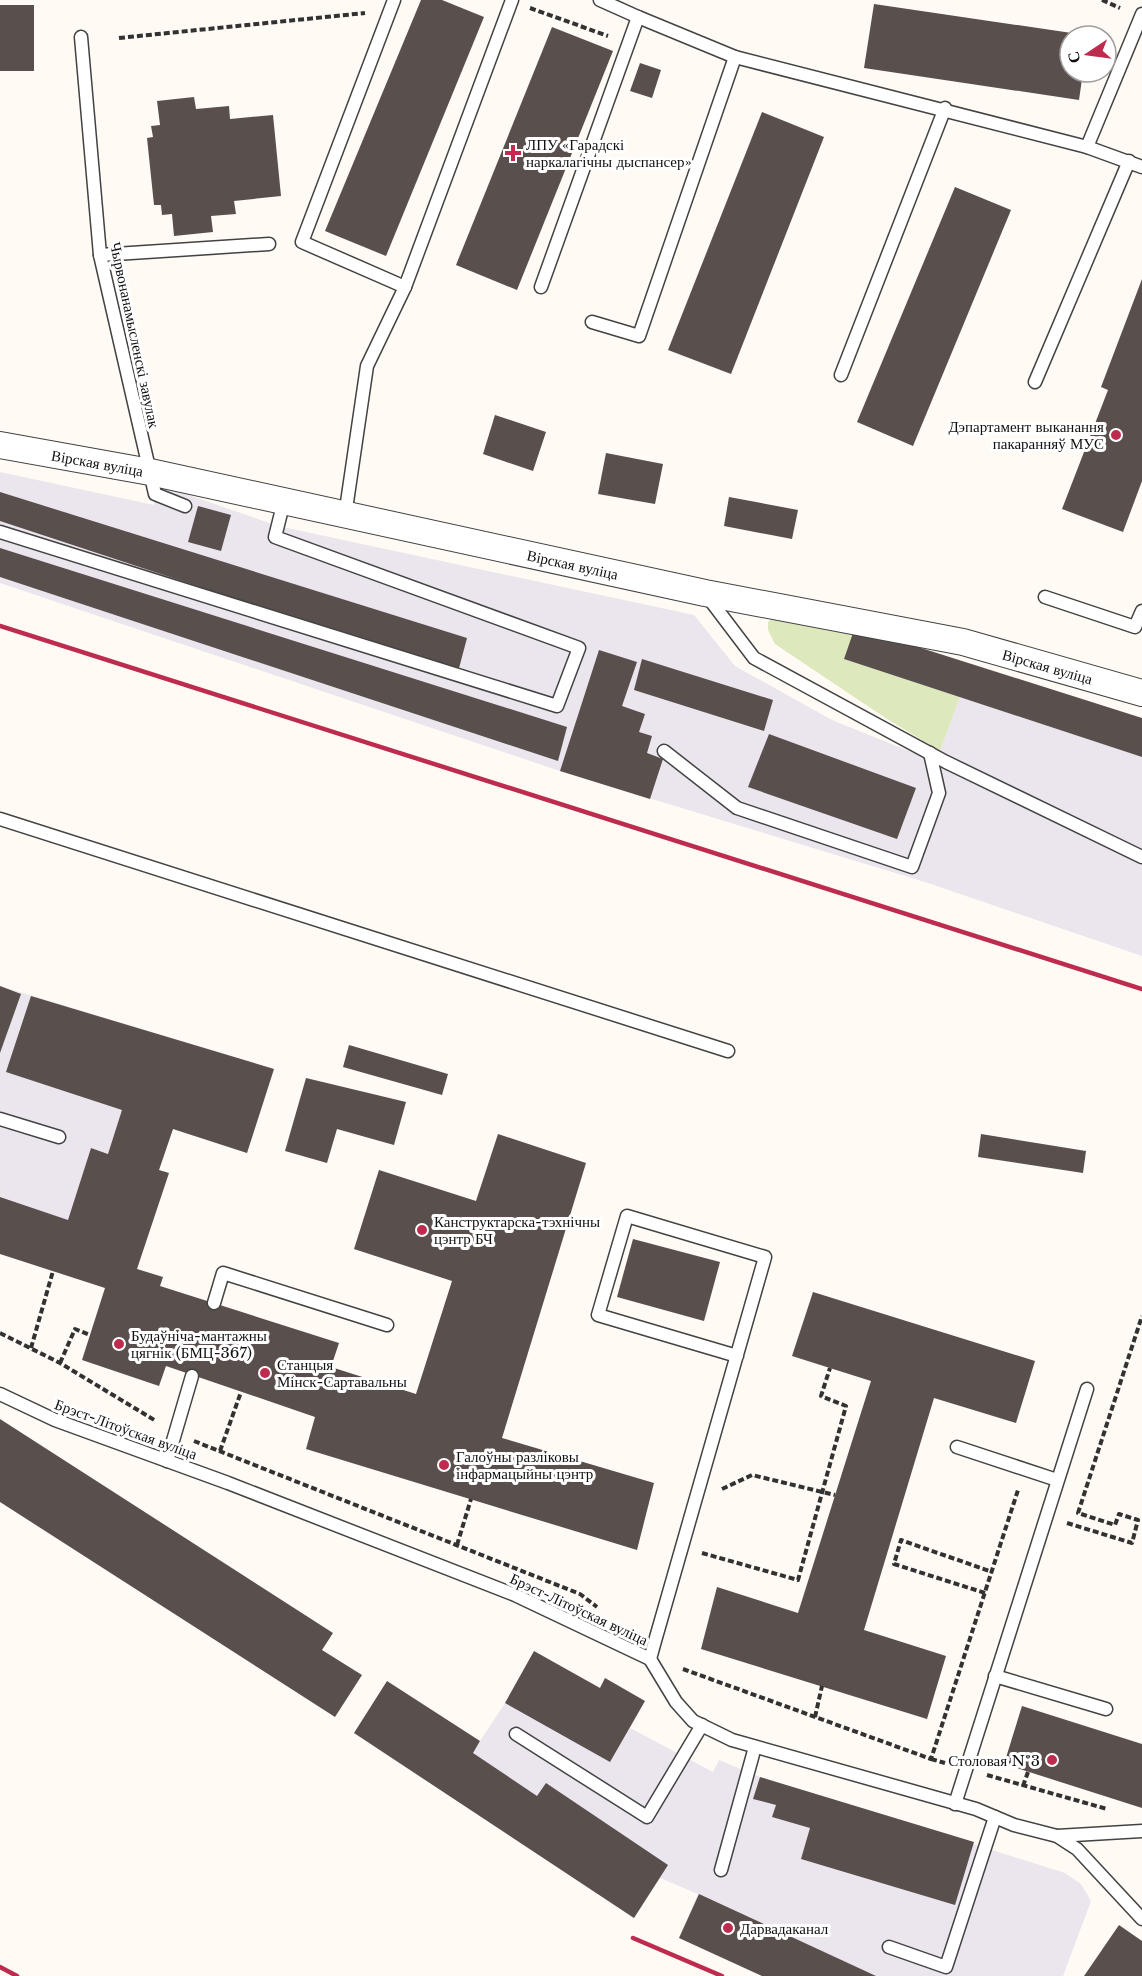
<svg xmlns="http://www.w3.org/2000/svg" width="1142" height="1976" viewBox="0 0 1142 1976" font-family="'Libre Baskerville',serif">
<rect width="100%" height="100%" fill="#fffaf4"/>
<g fill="#ebe5ee">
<path d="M0,472L154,505L157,484L278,526L694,615L735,666L832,720L931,760L940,751L960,697L1142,757V956L925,882L560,771L0,583Z"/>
<path d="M0,986L274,1069L247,1153L173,1129L159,1170L91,1148L68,1220L0,1197Z"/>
<path d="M605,1678L645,1701L630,1728L713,1772L719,1760L760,1777L1065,1873L1081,1884L1091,1901L1063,1976H762L679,1938L698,1894L660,1878L634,1918L446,1793L505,1703L599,1688Z"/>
</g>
<path fill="#dde9bd" d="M776,615L855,627L845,659L960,697L940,751L887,719L775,644L768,630V622Z"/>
<g fill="#594f4d">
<path d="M421,0H442L484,17L386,256L325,231Z"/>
<path d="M874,4L1085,35L1070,36V72H1083L1079,100L864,68Z"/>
<rect x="0" y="5" width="34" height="66"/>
<path d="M552,27L613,51L517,290L456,265Z"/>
<path d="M640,63L661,70L652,98L630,91Z"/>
<path d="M194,97L196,109L229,106L230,119L273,115L281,196L234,201L236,214L211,216L213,232L174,236L172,214L162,215L161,205H154L147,138L153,137L151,126L160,125L157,101Z"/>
<path d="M762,112L824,137L731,374L668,350Z"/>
<path d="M955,187L1011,210L913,446L857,422Z"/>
<path d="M1142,279V481L1123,532L1062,509L1108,390L1101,387Z"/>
<path d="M495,415L546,432L533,471L483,454Z"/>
<path d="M606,453L663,464L655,504L598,494Z"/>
<path d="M0,492L467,638L458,672L0,521Z"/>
<path d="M729,497L798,510L792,539L724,526Z"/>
<path d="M198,506L231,515L221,551L188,542Z"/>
<path d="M0,548L567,727L558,761L0,577Z"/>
<path d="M855,627L1142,718V757L844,659Z"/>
<path d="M599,650L637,662L622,706L645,714L639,732L652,736L647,753L663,759L650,799L560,771Z"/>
<path d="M642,659L773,700L764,731L634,690Z"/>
<path d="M769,734L916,788L897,839L748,787Z"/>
<path d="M0,986L21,994L0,1053Z"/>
<path d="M31,996L274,1069L247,1153L173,1129L159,1170L169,1173L137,1269L163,1277L160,1286L339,1343L331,1367L416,1394L452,1281L354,1249L379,1170L476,1201L498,1134L586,1163L502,1438L654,1483L637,1550L306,1449L315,1417L166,1366L159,1386L82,1360L105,1288L0,1254V1197L68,1220L91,1148L108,1154L122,1110L6,1072Z"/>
<path d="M349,1045L448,1074L442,1095L343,1067Z"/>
<path d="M306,1078L406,1102L394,1145L337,1129L327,1163L285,1151Z"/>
<path d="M981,1134L1086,1151L1083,1173L978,1157Z"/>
<path d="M633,1239L720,1262L704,1321L617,1297Z"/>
<path d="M813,1292L1035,1361L1016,1423L934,1398L864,1630L946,1656L927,1719L701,1649L717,1587L798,1613L871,1381L792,1356Z"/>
<path d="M0,1419L333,1633L322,1650L362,1675L335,1717L0,1502Z"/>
<path d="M534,1651L600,1688L605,1678L645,1701L610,1762L505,1703Z"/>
<path d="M387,1681L480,1741L473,1753L537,1796L546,1783L668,1865L634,1918L354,1733Z"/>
<path d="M1022,1706L1142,1744V1808L1004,1764Z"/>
<path d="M760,1777L974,1842L955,1905L801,1859L810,1828L772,1817L776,1805L753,1799Z"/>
<path d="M699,1894L876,1976H762L679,1938Z"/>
<path d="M1119,1925L1142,1941V1976H1084Z"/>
</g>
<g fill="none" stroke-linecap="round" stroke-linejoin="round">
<g stroke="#434343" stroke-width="15">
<g id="lane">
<path d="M394,0L302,242L405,287"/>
<path d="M600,0L638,17"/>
<path d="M81,37L100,255L155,494L185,506"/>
<path d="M1087,147L1142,14"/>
<path d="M100,255L269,244"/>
<path d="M541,287L638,17L735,57L1087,147L1142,167"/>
<path d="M592,322L639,336L735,57"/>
<path d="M841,375L945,108"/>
<path d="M1035,382L1129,161"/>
<path d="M345,516L367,366L405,287L512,0"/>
<path d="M0,532L557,706L579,648L275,537L284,501"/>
<path d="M707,596L754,658L946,762L1142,857"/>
<path d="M1045,597L1135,627L1142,611"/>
<path d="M664,751L737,808L912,867L939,793L930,753"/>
<path d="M0,819L728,1051"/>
<path d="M0,1119L59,1137"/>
<path d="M214,1303L223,1273L387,1325"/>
<path d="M0,1394L55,1420L228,1483L515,1595L650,1659L676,1702L693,1721L732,1740L976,1809L1014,1825L1057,1836L1077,1849L1142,1919"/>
<path d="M957,1447L1057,1480"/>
<path d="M167,1461L192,1376"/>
<path d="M650,1659L655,1641L765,1257L627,1216L598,1315L737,1356"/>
<path d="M995,1676L1106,1709"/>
<path d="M516,1734L647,1817L702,1725"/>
<path d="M955,1804L1087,1389"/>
<path d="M1057,1836L1142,1831"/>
<path d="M721,1870L755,1747"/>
<path d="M889,1947L946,1967L995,1817"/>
</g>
</g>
<g stroke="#434343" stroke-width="28">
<g id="street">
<path id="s1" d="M0,445L150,472L705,593L963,642L1142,693"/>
</g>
</g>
<g stroke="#323232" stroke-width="4" stroke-dasharray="6 3" stroke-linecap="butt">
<path d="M1102,0L1120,8"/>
<path d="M530,8L608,36"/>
<path d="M119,38L365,13"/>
<path d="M0,1333L60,1363L156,1421"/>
<path d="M31,1348L53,1271"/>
<path d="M60,1363L75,1329L90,1335"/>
<path d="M194,1441L580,1594L597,1607"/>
<path d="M220,1451L241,1392"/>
<path d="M722,1489L752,1475L835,1495"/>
<path d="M1067,1523L1132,1543L1138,1520L1119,1514L1115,1525L1078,1513L1142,1316"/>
<path d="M457,1545L471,1499"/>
<path d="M702,1553L798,1580L846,1406L821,1396L830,1368"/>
<path d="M985,1593L894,1564L901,1540L992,1572"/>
<path d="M683,1669L931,1759L1018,1490"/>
<path d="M815,1717L822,1686"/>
<path d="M931,1759L945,1763"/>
<path d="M987,1775L1107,1809"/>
<path d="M1023,1786L1028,1772"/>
</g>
<use href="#lane" stroke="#fff" stroke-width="12"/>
<use href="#street" stroke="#fff" stroke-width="26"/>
<g stroke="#bd2b4e" stroke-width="4.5">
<path d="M0,626L1142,989"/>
<path d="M633,1938L722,1976"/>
<path d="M0,1967L17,1976"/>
</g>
</g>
<g fill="#bd2b4e" stroke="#fff" stroke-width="2">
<path d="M510 144h6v6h6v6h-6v6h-6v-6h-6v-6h6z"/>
<circle cx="1116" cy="435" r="6"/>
<circle cx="422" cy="1230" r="6"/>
<circle cx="119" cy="1344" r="6"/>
<circle cx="265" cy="1373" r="6"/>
<circle cx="444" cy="1465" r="6"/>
<circle cx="1052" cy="1760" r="6"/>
<circle cx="728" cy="1928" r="6"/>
</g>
<g text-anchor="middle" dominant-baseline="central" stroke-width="6" stroke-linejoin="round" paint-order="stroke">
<g font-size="15" fill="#101010" stroke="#fff" text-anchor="start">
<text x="526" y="144">ЛПУ «Гарадскі<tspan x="526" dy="17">наркалагічны дыспансер»</tspan></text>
<text x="1104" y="426" text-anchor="end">Дэпартамент выканання<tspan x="1104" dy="17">пакаранняў МУС</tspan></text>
<text x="434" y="1221">Канструктарска-тэхнічны<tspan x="434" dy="17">цэнтр БЧ</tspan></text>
<text x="131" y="1335">Будаўніча-мантажны<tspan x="131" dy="17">цягнік (БМЦ-367)</tspan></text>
<text x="277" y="1364">Станцыя<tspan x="277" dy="17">Мінск-Сартавальны</tspan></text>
<text x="456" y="1456">Галоўны разліковы<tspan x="456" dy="17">інфармацыйны цэнтр</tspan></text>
<text x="1040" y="1760" text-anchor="end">Столовая №3</text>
<text x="740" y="1928">Дарвадаканал</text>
</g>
<g font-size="15" fill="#101010" stroke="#fff">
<text transform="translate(135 335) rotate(78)">Чырвонанамысленскі завулак</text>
<text stroke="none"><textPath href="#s1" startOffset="99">Вірская вуліца</textPath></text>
<text stroke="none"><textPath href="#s1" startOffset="585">Вірская вуліца</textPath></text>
<text stroke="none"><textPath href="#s1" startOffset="1071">Вірская вуліца</textPath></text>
<text transform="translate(126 1429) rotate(20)">Брэст-Літоўская вуліца</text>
<text transform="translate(579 1609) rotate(25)">Брэст-Літоўская вуліца</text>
</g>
</g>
<g transform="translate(1088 54) rotate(257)"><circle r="28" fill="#ffffff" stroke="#9f9f9f" stroke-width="1.5"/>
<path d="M0-4.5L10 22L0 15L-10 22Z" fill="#bd2b4e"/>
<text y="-9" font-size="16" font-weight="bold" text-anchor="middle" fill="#101010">С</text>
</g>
</svg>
